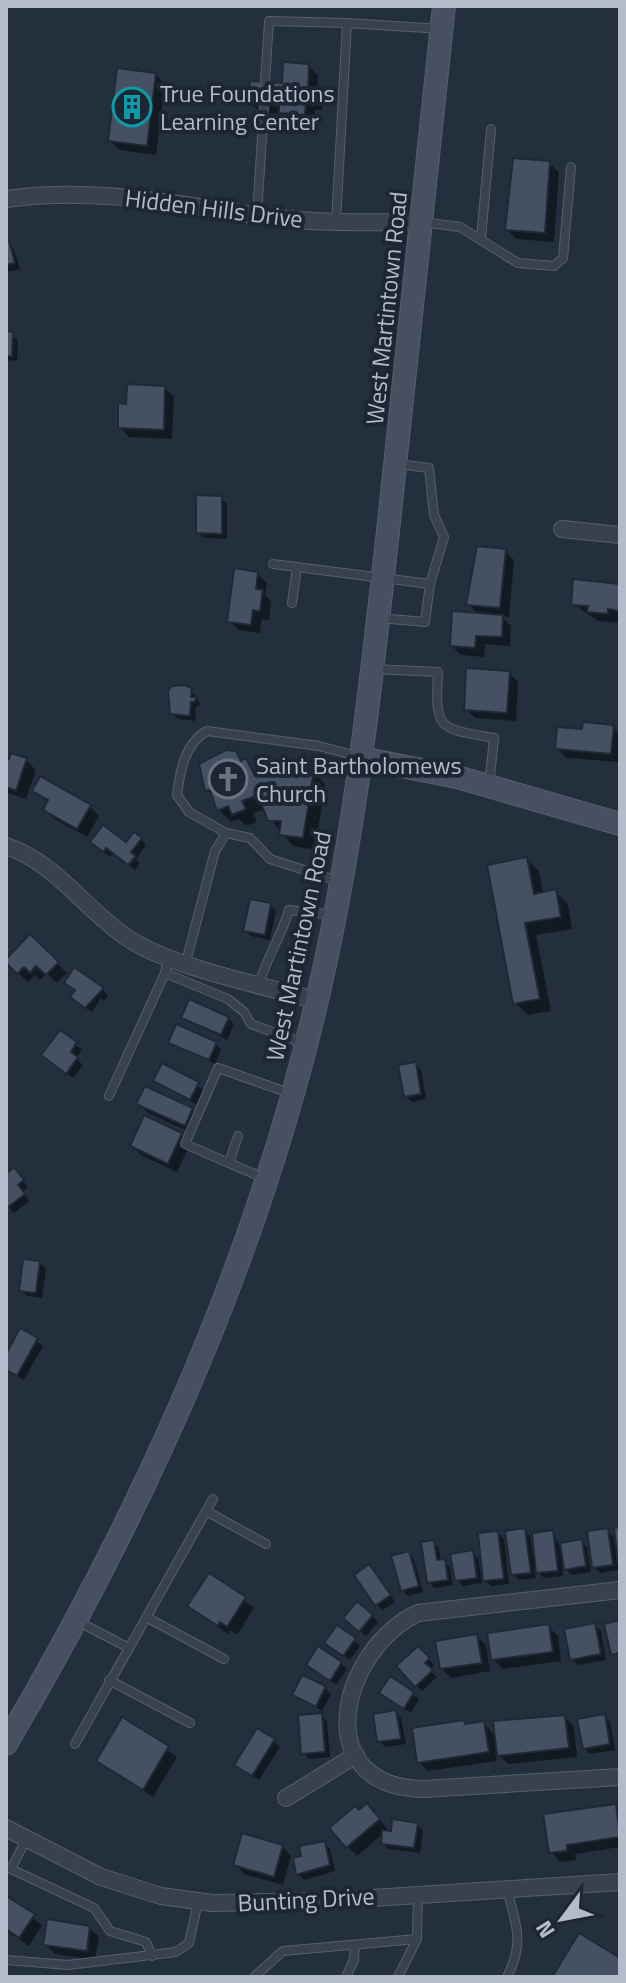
<svg xmlns="http://www.w3.org/2000/svg" width="626" height="1983" viewBox="0 0 626 1983" font-family="'Titillium Web',sans-serif">
<rect width="100%" height="100%" fill="#242f3e"/>
<g fill="#0007">
<path d="M308,66L318,75L317,96L322,101V110H315L314,123L290,122L282,114L260,113L251,103L284,85Z"/>
<path d="M156,75L165,84L156,155L120,150L110,141Z"/>
<path d="M549,163L559,172L554,242L516,239L507,229Z"/>
<path d="M6,243L14,249L20,269L6,272Z"/>
<path d="M6,333L18,340L17,361L6,360Z"/>
<path d="M164,387L174,397L172,439L129,437L120,427Z"/>
<path d="M221,498L227,504V539L204,538L198,532Z"/>
<path d="M505,551L514,560L509,617L501,616L511,626L510,646L485,644L484,657L461,655L452,646L479,615L468,604L471,573H476Z"/>
<path d="M257,574L267,583L265,595L271,601L269,620L262,619L260,633L239,630L229,621Z"/>
<path d="M620,586V618L617,623L598,621L573,604Z"/>
<path d="M509,673L518,682L516,721L475,718L466,709Z"/>
<path d="M191,690L201,704L196,707L195,721L178,719L172,713Z"/>
<path d="M613,727L620,734V762L566,758L557,748Z"/>
<path d="M236,753L261,777L270,780L313,772L325,784L315,850L293,846L270,819L266,809L253,813L257,822L246,826L239,819L231,822L219,810L201,777Z"/>
<path d="M12,755L26,760L36,770L26,799L6,792V760L10,761Z"/>
<path d="M35,791L90,807L99,816L87,837L54,819L45,809L49,803Z"/>
<path d="M141,839L146,845L136,859L140,863L135,870L113,852L110,857L98,847L126,845Z"/>
<path d="M526,859L539,871L543,894L555,892L568,904L572,929L536,935L551,1011L528,1015L515,1003Z"/>
<path d="M270,905L276,911L270,940L251,936L245,930Z"/>
<path d="M30,937L67,973L57,983L47,973L40,980L35,975L28,982L6,961Z"/>
<path d="M66,982L102,989L108,995L104,1001L101,998L92,1012L78,1003L76,991Z"/>
<path d="M183,1017L228,1018L234,1024L227,1040Z"/>
<path d="M60,1033L82,1050L76,1058L83,1065L73,1078L50,1061Z"/>
<path d="M171,1042L216,1044L221,1050L215,1064Z"/>
<path d="M415,1064L421,1070L426,1099L412,1102L406,1096Z"/>
<path d="M162,1066L204,1090L197,1105L155,1081Z"/>
<path d="M139,1104L192,1110L201,1119L194,1134L148,1113Z"/>
<path d="M181,1134L190,1144L177,1172L141,1155L132,1146Z"/>
<path d="M14,1170L28,1187L22,1192L29,1201L14,1213L6,1204V1176Z"/>
<path d="M40,1263L46,1269L42,1298L27,1296L21,1290Z"/>
<path d="M21,1331L43,1346L24,1380L6,1370V1358Z"/>
<path d="M620,1529L618,1570L600,1573L594,1567L607,1530L613,1536L615,1548H618Z"/>
<path d="M524,1530L530,1536L533,1555L553,1533L559,1545L581,1541L587,1547L591,1572L572,1575L562,1565L563,1576L544,1578L534,1568L536,1578L519,1580L513,1574Z"/>
<path d="M498,1533L504,1539L509,1584L491,1586L485,1580Z"/>
<path d="M433,1542L439,1548L441,1562L450,1567L453,1585L435,1588L429,1582Z"/>
<path d="M472,1552L478,1558L482,1583L463,1586L457,1580Z"/>
<path d="M408,1553L414,1559L423,1592L408,1596L402,1590Z"/>
<path d="M375,1572L395,1602L383,1610L377,1605Z"/>
<path d="M209,1575L254,1608L237,1635L230,1630L228,1634L189,1606Z"/>
<path d="M372,1616L378,1622L366,1636L351,1624Z"/>
<path d="M595,1625L601,1631L606,1660L578,1665L572,1659Z"/>
<path d="M549,1627L558,1636L561,1661L503,1669L493,1659Z"/>
<path d="M476,1636L486,1645L490,1671L451,1678L441,1668Z"/>
<path d="M354,1640L360,1646L350,1660L333,1648Z"/>
<path d="M418,1649L434,1665L430,1670L437,1677L422,1691L399,1667Z"/>
<path d="M341,1663L347,1669L336,1685L309,1665Z"/>
<path d="M390,1679L419,1699L411,1713L388,1698Z"/>
<path d="M325,1688L331,1694L322,1711L295,1694Z"/>
<path d="M395,1712L401,1718L406,1744L385,1747L379,1741Z"/>
<path d="M321,1715L327,1721L330,1757L309,1759L303,1753Z"/>
<path d="M604,1716L610,1722L615,1750L590,1754L584,1748Z"/>
<path d="M564,1717L574,1726L577,1757L508,1764L495,1751L497,1761L428,1771L419,1762L464,1722L467,1725L483,1723L497,1737Z"/>
<path d="M123,1720L177,1757L153,1797L98,1760Z"/>
<path d="M274,1741L280,1747L259,1780L237,1765Z"/>
<path d="M615,1806L620,1810V1847L575,1854L576,1860L560,1862L551,1852Z"/>
<path d="M359,1813L376,1815L388,1830L384,1833L417,1825L423,1831L420,1853L389,1849L383,1843L384,1833L357,1856L332,1829Z"/>
<path d="M324,1843L330,1849L335,1871L304,1880L298,1874L304,1857Z"/>
<path d="M282,1846L291,1856L283,1885L244,1874L235,1864Z"/>
<path d="M6,1898L42,1925L29,1946L6,1931Z"/>
<path d="M89,1928L99,1937L95,1960L55,1954L45,1944Z"/>
</g>
<g fill="#455162" stroke="#1f2835" stroke-width="2">
<path d="M283,62L309,64L308,90H314L313,102H306L305,115L279,113V106L249,104L250,81L282,83Z"/>
<path d="M117,68L156,73L147,146L108,141Z"/>
<path d="M513,158L550,161L545,233L505,230Z"/>
<path d="M9,240L15,263L6,265V241Z"/>
<path d="M6,331L13,332L12,356H6Z"/>
<path d="M127,384L165,386L164,430L118,428V403L126,404Z"/>
<path d="M196,495L222,496V534L196,533Z"/>
<path d="M477,546L506,549L500,608L466,605Z"/>
<path d="M234,568L258,572L256,589L263,590L260,611L253,610L251,625L227,622Z"/>
<path d="M573,579L620,584V611L608,609V614L587,612L588,606L571,605Z"/>
<path d="M452,611L503,615L502,637L476,636L475,648L450,646Z"/>
<path d="M466,668L510,671L507,713L464,710Z"/>
<path d="M184,685L192,688L191,697H196L195,702H191L190,716L170,714L168,691L172,686Z"/>
<path d="M583,722L614,725L611,754L555,749L557,727L582,729Z"/>
<path d="M226,750L236,751L241,761L246,758L254,774L269,777L271,764L314,770L303,838L279,835L281,821H268L258,795L242,801L246,809L232,815L228,806L217,811L210,790L205,791L199,764Z"/>
<path d="M11,753L27,758L16,791L6,787V758L9,759Z"/>
<path d="M40,776L91,805L77,829L43,810L48,800L32,791Z"/>
<path d="M103,825L126,842L134,832L142,838L131,852L136,856L128,865L106,848L103,852L90,842Z"/>
<path d="M527,857L534,894L556,889L561,917L525,923L540,999L513,1004L487,865Z"/>
<path d="M250,899L271,903L265,935L243,931Z"/>
<path d="M30,934L59,962L46,975L36,966L30,973L24,967L17,974L6,963V959Z"/>
<path d="M74,967L104,988L85,1008L70,997L75,990L64,983Z"/>
<path d="M189,999L229,1017L221,1035L181,1018Z"/>
<path d="M176,1024L217,1042L209,1060L168,1043Z"/>
<path d="M60,1030L77,1042L71,1052L78,1057L66,1074L41,1055Z"/>
<path d="M416,1062L421,1094L404,1097L398,1065Z"/>
<path d="M162,1063L199,1082L190,1100L153,1081Z"/>
<path d="M145,1086L193,1108L185,1126L136,1104Z"/>
<path d="M144,1115L182,1133L168,1164L130,1146Z"/>
<path d="M14,1167L24,1180L18,1185L25,1194L7,1208L6,1174Z"/>
<path d="M23,1259L40,1261L36,1293L19,1291Z"/>
<path d="M20,1328L38,1338L17,1376L6,1370V1354Z"/>
<path d="M620,1527V1564H618L614,1528Z"/>
<path d="M525,1528L531,1573L511,1575L505,1531Z"/>
<path d="M608,1528L613,1565L592,1568L587,1531Z"/>
<path d="M553,1530L558,1571L536,1573L532,1533Z"/>
<path d="M498,1531L504,1579L483,1581L478,1533Z"/>
<path d="M582,1539L586,1566L564,1570L560,1543Z"/>
<path d="M434,1540L437,1560L445,1559L448,1580L427,1583L421,1542Z"/>
<path d="M473,1550L477,1578L455,1581L450,1554Z"/>
<path d="M409,1551L419,1586L401,1591L391,1556Z"/>
<path d="M369,1564L391,1595L375,1606L354,1575Z"/>
<path d="M209,1573L246,1597L227,1627L220,1622L218,1626L187,1606Z"/>
<path d="M357,1601L373,1615L359,1632L343,1618Z"/>
<path d="M620,1620V1653L611,1655L604,1624Z"/>
<path d="M595,1623L601,1654L570,1660L564,1629Z"/>
<path d="M549,1624L553,1652L491,1660L487,1633Z"/>
<path d="M337,1625L356,1638L343,1656L324,1643Z"/>
<path d="M477,1634L482,1663L440,1669L435,1641Z"/>
<path d="M318,1646L342,1662L330,1681L306,1665Z"/>
<path d="M418,1646L430,1658L425,1663L433,1670L415,1687L396,1666Z"/>
<path d="M302,1675L326,1686L316,1707L292,1695Z"/>
<path d="M390,1676L414,1692L404,1709L379,1693Z"/>
<path d="M396,1710L401,1739L377,1742L373,1714Z"/>
<path d="M322,1713L325,1752L301,1754L298,1715Z"/>
<path d="M605,1714L610,1744L583,1749L577,1719Z"/>
<path d="M565,1715L569,1748L497,1756L493,1721Z"/>
<path d="M122,1717L169,1746L143,1790L96,1761Z"/>
<path d="M464,1720L465,1724L484,1721L489,1752L417,1763L412,1728Z"/>
<path d="M257,1728L275,1739L252,1776L234,1765Z"/>
<path d="M367,1803L380,1819L346,1848L329,1828L355,1806L359,1810Z"/>
<path d="M616,1804L620,1837L567,1845V1851L549,1853L543,1814Z"/>
<path d="M392,1819L418,1823L414,1848L381,1844L382,1830L391,1831Z"/>
<path d="M242,1833L283,1845L274,1877L233,1865Z"/>
<path d="M325,1841L330,1865L296,1875L293,1858L301,1856L299,1846Z"/>
<path d="M6,1896L35,1914L19,1938L6,1929Z"/>
<path d="M47,1919L90,1926L87,1951L43,1945Z"/>
<path d="M579,1933L620,1958V1977H552Z"/>
</g>
<g fill="none" stroke-linecap="round" stroke-linejoin="round">
<g stroke="#565f6c" stroke-width="10">
<g id="lane">
<path d="M265,82L269,21L347,23"/>
<path d="M257,216L264,105"/>
<path d="M336,222L347,23L441,29"/>
<path d="M422,222L460,227L518,263L554,266L563,258L571,167"/>
<path d="M481,238L491,129"/>
<path d="M398,464L429,468L434,515L444,537L430,584"/>
<path d="M273,564L430,584L425,622L379,618"/>
<path d="M292,603L297,567"/>
<path d="M373,669L438,672C435,731 438,728 494,738L489,786"/>
<path d="M338,881L270,859L250,838L226,833L189,812L177,795C180,771 185,743 207,731L319,746L360,757"/>
<path d="M168,959L165,973L228,999L244,1012L251,1024L305,1044"/>
<path d="M186,962L215,851L226,833"/>
<path d="M259,984C267,957 281,937 289,910L334,915"/>
<path d="M109,1096L165,973"/>
<path d="M229,1163L238,1136"/>
<path d="M266,1179L185,1144L218,1068L292,1094"/>
<path d="M206,1511L266,1544"/>
<path d="M146,1617L224,1659"/>
<path d="M77,1621L127,1647"/>
<path d="M109,1680L190,1723"/>
<path d="M75,1744L213,1499"/>
<path d="M26,1840L11,1869L94,1908L110,1931L146,1942L152,1956"/>
<path d="M507,1889C516,1925 525,1942 507,1977"/>
<path d="M6,1960L68,1965L176,1952L189,1943L198,1902"/>
<path d="M254,1977L283,1951L417,1939"/>
<path d="M346,1977L354,1960L355,1945"/>
<path d="M398,1977L417,1939L418,1895"/>
</g>
</g>
<g stroke="#565f6c" stroke-width="18">
<g id="street">
<path d="M6,199C95,186 180,205 268,217C319,224 371,222 421,222"/>
<path d="M562,529L620,535"/>
<path d="M6,846C57,863 85,910 129,939C171,967 265,986 317,1001"/>
<path d="M620,1590L418,1613C341,1649 306,1787 424,1789L620,1777"/>
<path d="M286,1798L356,1755"/>
<path d="M6,1828L101,1877L161,1896L212,1903L326,1901L620,1882"/>
</g>
</g>
<g stroke="#565f6c" stroke-width="24">
<g id="secondary">
<path d="M361,758L457,777L620,824"/>
<path d="M6,1744C140,1517 251,1274 313,1017C352,857 370,694 388,531C407,356 425,181 444,6"/>
</g>
</g>
<use href="#lane" stroke="#38414e" stroke-width="8"/>
<use href="#street" stroke="#38414e" stroke-width="16"/>
<use href="#secondary" stroke="#465061" stroke-width="22"/>
</g>
<defs>
<g id="building-ring" transform="scale(2)"><circle r="9.5" fill="#1d2633" stroke="#0f9aa8" stroke-width="1.5"/><path d="M-4-6H4V6H1V3H-1V6H-4ZM-2.5-4.3h1.7v1.8h-1.7ZM.8-4.3h1.7v1.8H.8ZM-2.5-1h1.7V.8h-1.7ZM.8-1h1.7V.8H.8Z" fill="#0f9aa8"/></g>
<g id="church-ring" transform="scale(2)"><circle r="9.5" fill="#1d2633" stroke="#6b7280" stroke-width="1.5"/><path d="M-1.2-6h2.4v3.5h3.3v2.4h-3.3V6h-2.4V-.1h-3.3v-2.4h3.3Z" fill="#6b7280"/></g>
</defs>
<g fill-rule="evenodd">
<use href="#building-ring" x="132" y="107"/>
<use href="#church-ring" x="228" y="779"/>
</g>
<g text-anchor="middle" dominant-baseline="central" stroke-width="8" stroke-linejoin="round" paint-order="stroke">
<g font-size="24" fill="#b4bcc9" stroke="#1d2633" text-anchor="start">
<text x="160" y="93">True Foundations<tspan x="160" dy="28">Learning Center</tspan></text>
<text x="256" y="765">Saint Bartholomews<tspan x="256" dy="28">Church</tspan></text>
</g>
<g font-size="24" fill="#b4bcc9" stroke="#1d2633">
<text transform="translate(214 208) rotate(7)">Hidden Hills Drive</text>
<text transform="translate(386 308) rotate(-84)">West Martintown Road</text>
<text transform="translate(298 946) rotate(-78)">West Martintown Road</text>
<text transform="translate(306 1899) rotate(-3)">Bunting Drive</text>
</g>
</g>
<rect width="626" height="1983" fill="none" stroke="#b4bcc9" stroke-width="16"/>
<g transform="translate(562 1919) rotate(238)" stroke="#1d2633" stroke-width="6" paint-order="stroke">
<path d="M0-6L14 30L0 20L-14 30Z" fill="#b4bcc9"/>
<text y="-12" font-size="22" font-weight="bold" text-anchor="middle" fill="#b4bcc9">N</text>
</g>
</svg>
